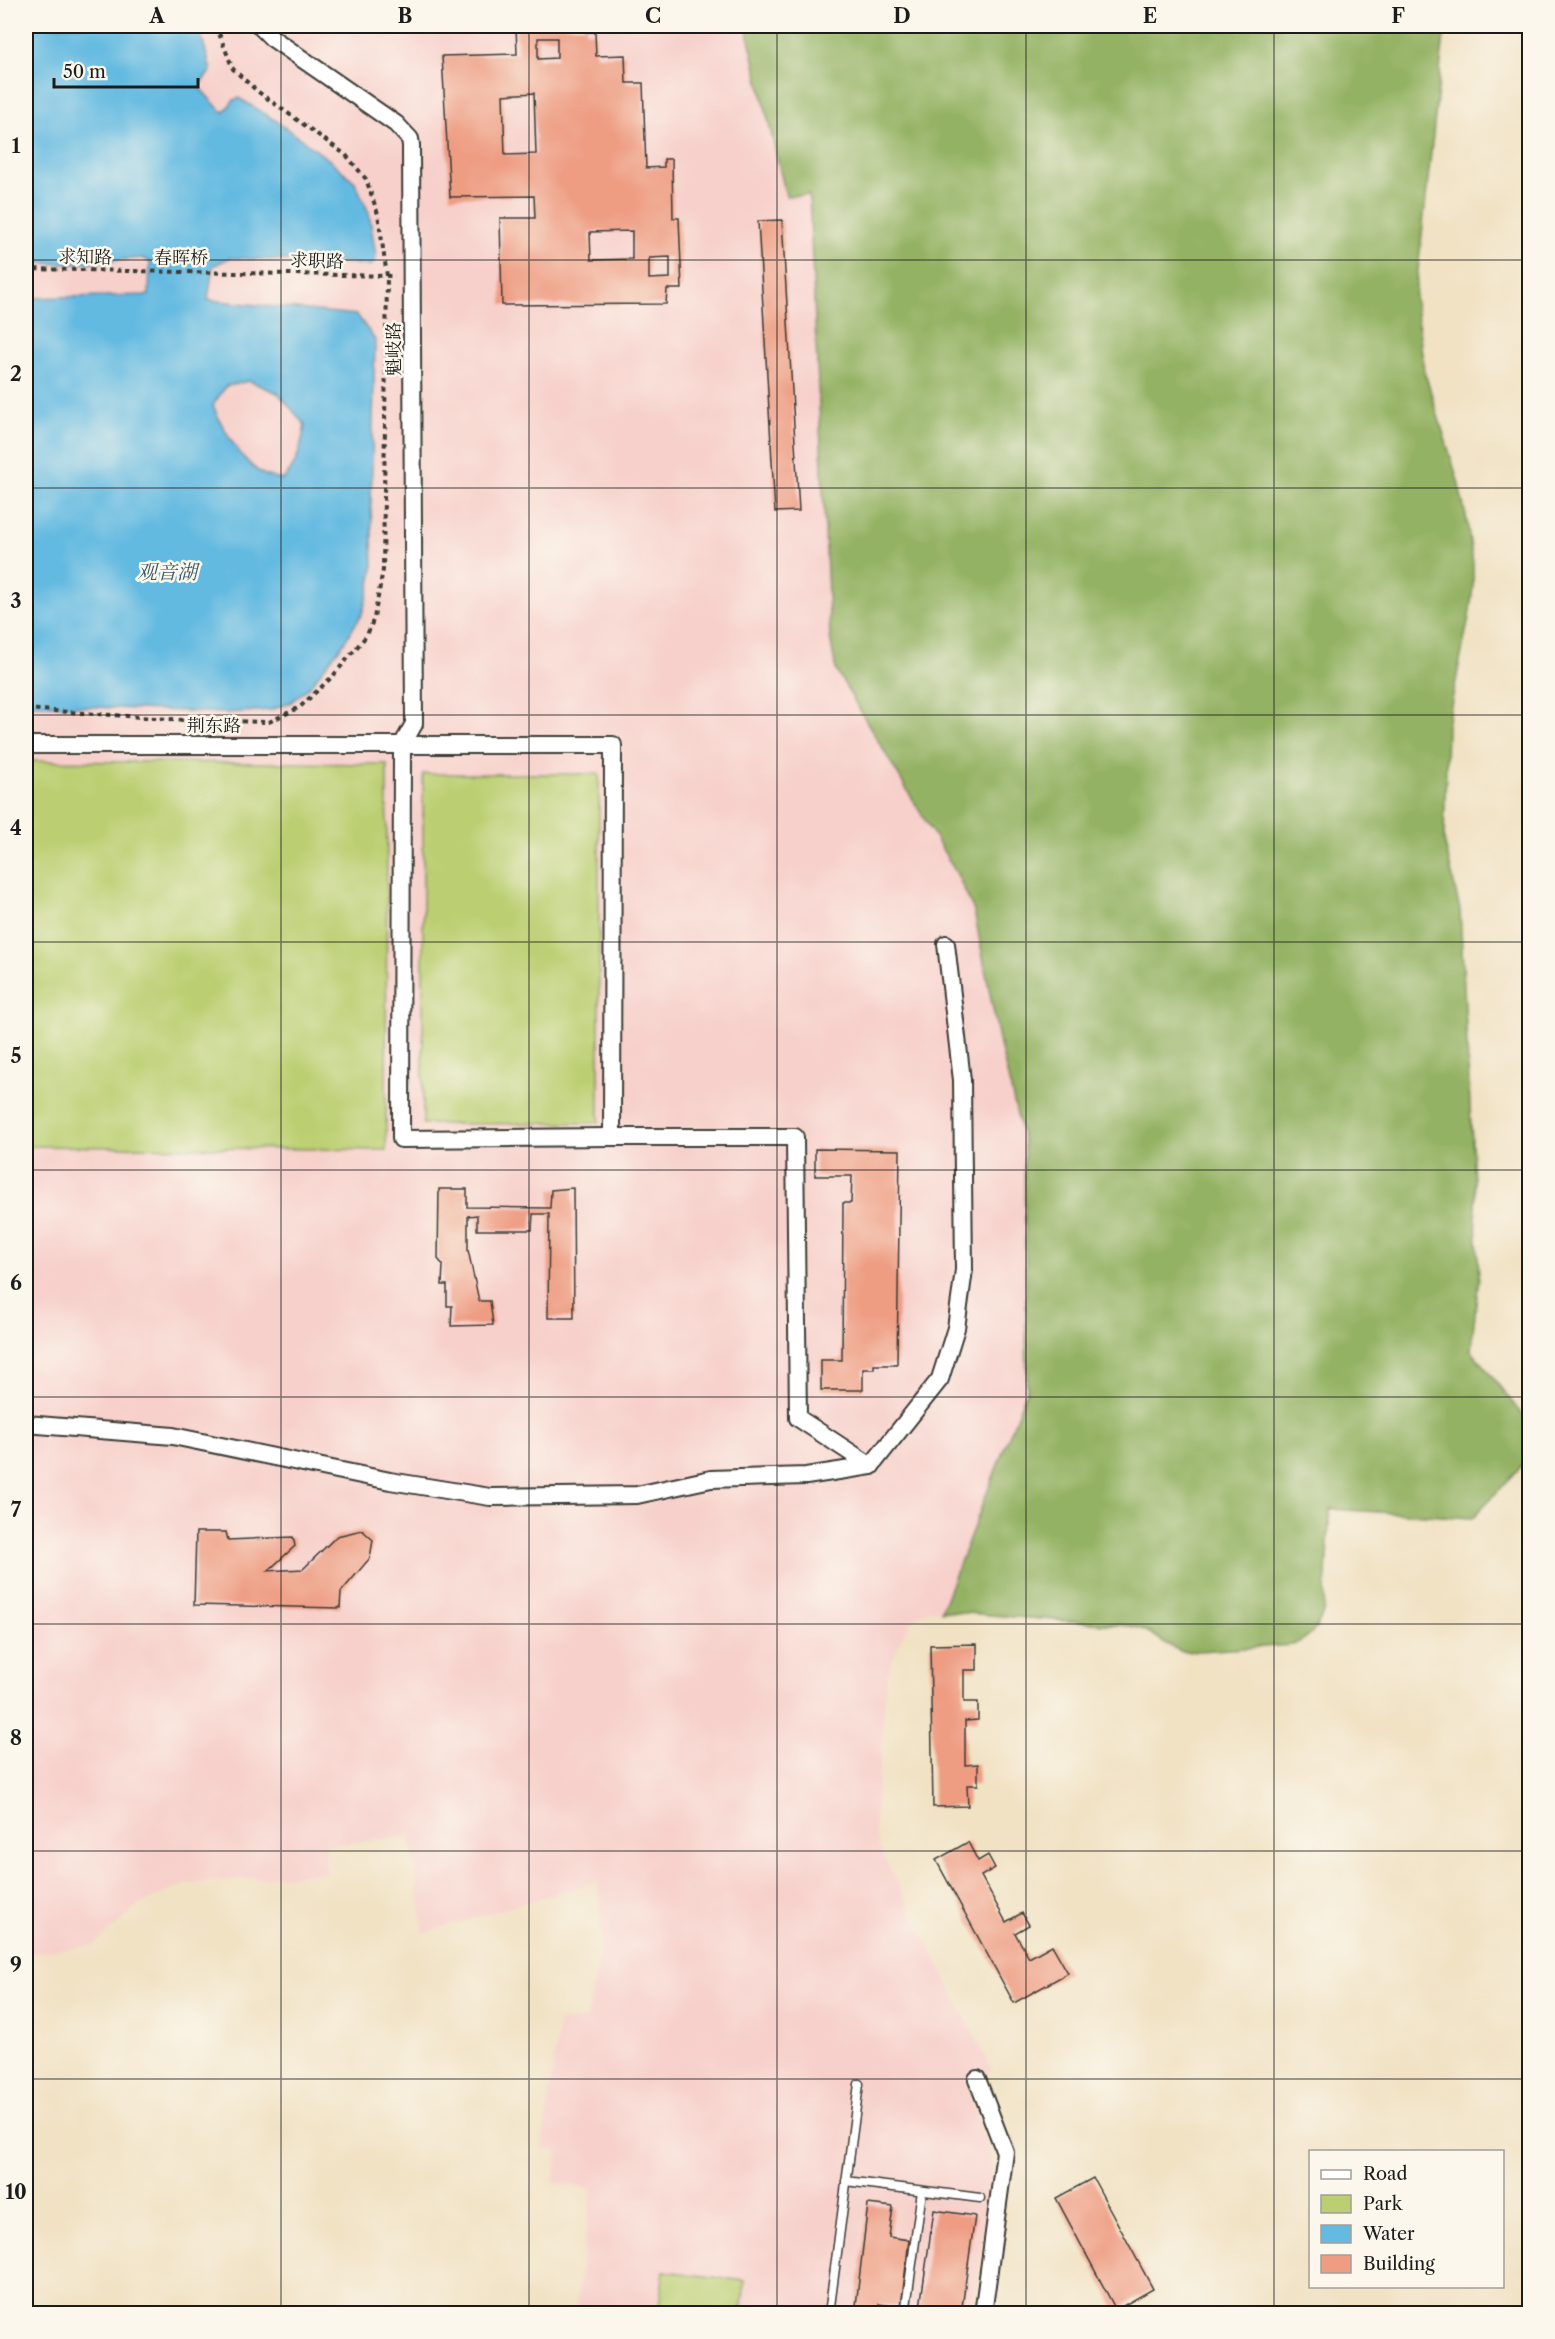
<svg xmlns="http://www.w3.org/2000/svg" width="1555" height="2339" viewBox="0 0 1555 2339" font-family="'Libre Caslon Text','Noto Serif SC',serif">
<rect width="100%" height="100%" fill="#fbf7ec"/>
<filter id="ink" filterUnits="userSpaceOnUse"><feTurbulence type="fractalNoise" baseFrequency=".0167" numOctaves="2"/><feDisplacementMap in="SourceGraphic" scale="12" xChannelSelector="R" yChannelSelector="G"/><feConvolveMatrix kernelMatrix="1 2 1 2 8 2 1 2 1" color-interpolation-filters="sRGB"/></filter>
<filter id="wash" filterUnits="userSpaceOnUse"><feTurbulence type="fractalNoise" baseFrequency=".008" numOctaves="4" result="noise"/><feDisplacementMap in="SourceGraphic" scale="24" xChannelSelector="R" yChannelSelector="G"/><feGaussianBlur stdDeviation="1.35" result="paint"/><feColorMatrix in="noise" values="0 0 0 0 0 0 0 0 0 0 0 0 0 0 0 0 0 1.4 0 .05"/><feComposite in="paint" operator="in"/></filter>
<g filter="url(#wash)">
<rect width="100%" height="100%" fill="#f1e2c4"/>
<path fill="#f7d0cb" d="M26,26H746L786,195H809L830,637L957,874L974,911L1000,1045L1024,1143L1027,1390L941,1611L929,1610L912,1621L900,1641L887,1675L875,1819V1832L879,1847L992,2070L966,2084L993,2165L973,2313H575L592,2189L553,2182L558,2151L542,2149L559,2022L587,2019L602,1940L598,1881L424,1933L410,1836L325,1846L326,1872L187,1884L142,1903L94,1945L26,1954Z"/>
<g fill="#bbcf72" stroke="#6c7647" stroke-width="1.5">
<path d="M26,761L387,764L386,1150L26,1146Z"/>
<path d="M423,774H599V1123L423,1124Z"/>
<path d="M664,2271L745,2281L741,2313H658Z"/>
</g>
<path fill="#94b264" stroke="#586740" stroke-width="1.5" d="M746,26H1445L1415,297L1424,370L1458,481L1467,521L1473,563V587L1469,617L1447,725L1444,840L1460,910L1479,1277L1471,1350L1530,1425L1529,1454L1519,1469L1472,1518L1330,1509L1324,1609C1319,1628 1311,1637 1293,1645L1183,1652C1161,1645 1155,1630 1130,1626L941,1611L1027,1390L1024,1143L1000,1045L974,911L957,874L836,670L830,637L809,195L786,196Z"/>
<path fill="#64bae1" stroke="#406b7e" stroke-width="1.5" fill-rule="evenodd" d="M26,26H199L211,71L203,80L200,88L220,110L224,112L234,100L239,98L275,120L331,161L355,182L369,213L376,256L375,262L369,266L351,263L229,258L213,266L208,300L357,315L375,340L371,504L373,569L369,590L362,614L343,644L309,687L291,702L271,710L227,713L26,704V561L32,542L26,522V298L149,295L150,262L143,258L73,264L36,263L37,255L34,250L26,249ZM249,381L278,393L305,425C301,445 298,466 282,480C276,478 268,477 263,474C243,464 221,426 213,405L226,386Z"/>
<g id="blocks">
<g fill="#ee9c82" fill-rule="evenodd">
<path d="M516,26H586V32H595L596,56L625,55L626,83H643L646,168L664,167V159H672L673,218H679L682,289H667L666,304L502,305L500,218H535L534,196L450,197L442,56L517,54ZM538,38H557V58L538,59ZM534,93L536,154L505,155L503,95ZM632,231V259L591,260L590,232ZM670,257V278L649,279V258Z"/>
<path d="M782,220L799,511L775,512L758,221Z"/>
<path d="M815,1149L900,1150L897,1365H874V1369H863V1390H821V1360H842L843,1203H851L852,1176H815Z"/>
<path d="M573,1188L574,1318H548L549,1214H533L532,1230H477V1215L468,1216V1250L479,1301H490L493,1325L451,1326L452,1306H447V1285H442L443,1265L438,1259L439,1189H467V1207L550,1208L551,1190Z"/>
<path d="M362,1530L373,1540L370,1558L341,1592L340,1608L194,1605L196,1532H226L228,1540L293,1537L295,1546L268,1571L303,1569L337,1536Z"/>
<path d="M977,1644V1670H964V1702H978V1720L965,1721V1765L978,1764V1785H967L968,1806L933,1807L930,1645Z"/>
<path d="M968,1842L978,1861L988,1855L995,1868L981,1876L1006,1922L1022,1913L1029,1925L1015,1933L1029,1958L1052,1945L1068,1973L1014,2003L936,1860Z"/>
<path d="M1093,2178L1153,2289L1116,2310L1056,2198Z"/>
<path d="M868,2204L893,2207L889,2237L909,2240L901,2307L879,2304L878,2314H855Z"/>
<path d="M934,2210L975,2216L961,2314H919Z"/>
<path d="M1166,2306L1170,2314H1153Z"/>
</g>
</g>
</g>
<g filter="url(#ink)">
<use href="#blocks" fill-opacity="0" stroke="#3c3a35" stroke-width="1.5"/>
<g fill="none" stroke-linecap="round" stroke-linejoin="round">
<g stroke="#3c3a35" stroke-width="11">
<g id="service">
<path d="M846,2181L980,2198"/>
<path d="M829,2314L859,2084"/>
<path d="M905,2314L922,2191"/>
</g>
</g>
<g stroke="#3c3a35" stroke-width="20">
<g id="minor">
<path d="M260,26L272,38L396,124L410,139L411,145L414,724L402,745"/>
<path d="M26,745H613L612,1137"/>
<path d="M26,1424L173,1436L390,1481L490,1497L637,1495L711,1479L806,1476L871,1466L798,1418L795,1137H612L401,1139L402,745"/>
<path d="M871,1466L940,1379L956,1328L964,1270L962,1080L946,944"/>
<path d="M977,2079L1005,2152L983,2314"/>
</g>
</g>
<g stroke="#3c3a35" stroke-width="4" stroke-dasharray="4.5 4.5" stroke-linecap="butt">
<path d="M26,269L395,276"/>
<path d="M26,709L184,720L269,722L300,707L333,676L367,635L374,618L383,570L387,276L378,214L366,179L346,155L257,91L233,69L216,26"/>
</g>
<use href="#service" stroke="#fff" stroke-width="8"/>
<use href="#minor" stroke="#fff" stroke-width="16"/>
</g>
</g>
<path fill="none" stroke="#1c1c1c" stroke-width="1.5" stroke-opacity="0.55" d="M281,26V2314M529,26V2314M777,26V2314M1026,26V2314M1274,26V2314M26,260H1530M26,488H1530M26,715H1530M26,942H1530M26,1170H1530M26,1397H1530M26,1624H1530M26,1851H1530M26,2079H1530"/>
<g text-anchor="middle" dominant-baseline="central" stroke-width="5" stroke-linejoin="round" paint-order="stroke">
<g font-size="18" fill="#1c1c1c" stroke="#fbf7ec">
<text transform="translate(85 257) rotate(1)">求知路</text>
<text x="181" y="258">春晖桥</text>
<text transform="translate(317 261) rotate(2)">求职路</text>
<text transform="translate(394 349) rotate(-90)">魁岐路</text>
<text x="214" y="726">荆东路</text>
</g>
<g font-size="20" font-style="italic" fill="#395b6b" stroke="#fbf7ec">
<text x="167" y="572">观音湖</text>
</g>
</g>
<rect width="1555" height="2339" fill="none" stroke="#fbf7ec" stroke-width="66"/>
<rect x="1309" y="2150" width="195" height="138" fill="#fbf7ec" stroke="#a29f99" stroke-width="1.5"/>
<rect x="1321" y="2170" width="30" height="9" fill="#ffffff" stroke="#a29f99" stroke-width="1.5"/>
<text x="1363" y="2180" font-size="18" fill="#1c1c1c">Road</text>
<rect x="1321" y="2195" width="30" height="18" fill="#bbcf72" stroke="#a29f99" stroke-width="1.5"/>
<text x="1363" y="2210" font-size="18" fill="#1c1c1c">Park</text>
<rect x="1321" y="2225" width="30" height="18" fill="#64bae1" stroke="#a29f99" stroke-width="1.5"/>
<text x="1363" y="2240" font-size="18" fill="#1c1c1c">Water</text>
<rect x="1321" y="2255" width="30" height="18" fill="#ee9c82" stroke="#a29f99" stroke-width="1.5"/>
<text x="1363" y="2270" font-size="18" fill="#1c1c1c">Building</text>
<path d="M54 78v9h144v-9" fill="none" stroke="#1c1c1c" stroke-width="3"/>
<text x="63" y="78" font-size="18" fill="#1c1c1c" stroke="#fbf7ec" stroke-width="4.5" paint-order="stroke">50 m</text>
<rect x="33" y="33" width="1489" height="2273" fill="none" stroke="#1c1c1c" stroke-width="2"/>
<g font-size="20" text-anchor="middle" font-weight="bold" fill="#1c1c1c">
<text x="157" y="23">A</text>
<text x="405" y="23">B</text>
<text x="653" y="23">C</text>
<text x="902" y="23">D</text>
<text x="1150" y="23">E</text>
<text x="1398" y="23">F</text>
<text x="16" y="153">1</text>
<text x="16" y="381">2</text>
<text x="16" y="608">3</text>
<text x="16" y="835">4</text>
<text x="16" y="1063">5</text>
<text x="16" y="1290">6</text>
<text x="16" y="1517">7</text>
<text x="16" y="1745">8</text>
<text x="16" y="1972">9</text>
<text x="16" y="2199">10</text>
</g>
</svg>
